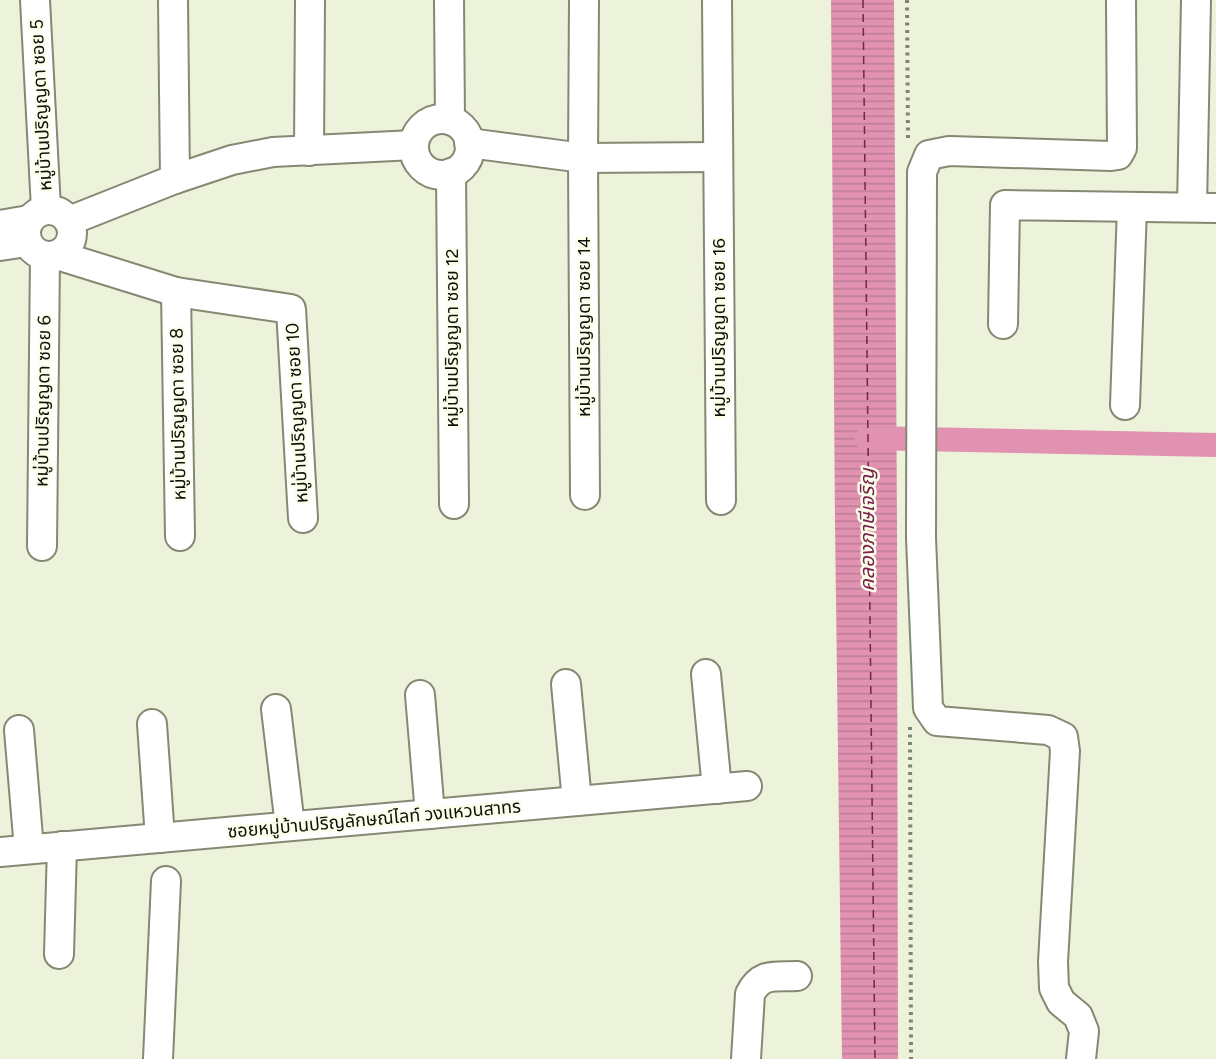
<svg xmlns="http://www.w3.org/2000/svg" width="1216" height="1059" viewBox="0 0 1216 1059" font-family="Figtree,'Noto Sans Thai',sans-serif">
<defs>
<pattern id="water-rules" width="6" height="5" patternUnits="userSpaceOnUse" patternTransform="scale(1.5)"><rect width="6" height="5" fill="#e092b0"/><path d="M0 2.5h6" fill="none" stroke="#bf7d96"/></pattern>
</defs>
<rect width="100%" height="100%" fill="#edf2da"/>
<path fill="url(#water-rules)" d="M831,0H894L897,523L898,1059H842L835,523Z"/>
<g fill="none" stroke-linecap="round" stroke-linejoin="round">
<path stroke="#e092b0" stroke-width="24" d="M867,438L1216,445"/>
<path stroke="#7b214c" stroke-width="1.5" stroke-dasharray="8 6" stroke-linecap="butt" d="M863,0L875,1059"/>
<g stroke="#848973" stroke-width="32">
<g id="minor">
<path d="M35,0L46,209"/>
<path d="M173,0L175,179"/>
<path d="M449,0L450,120"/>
<path d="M584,0L583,158L585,495"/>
<path d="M717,0L721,500"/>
<circle cx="442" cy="147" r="28"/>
<path d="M469,143L583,158L718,157"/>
<path d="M309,151L310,0"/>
<path d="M451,173L454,504"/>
<path d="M1192,207L1196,0"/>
<circle cx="49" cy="233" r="23"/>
<path d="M69,221L175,179L232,160L273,152L414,145"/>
<path d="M0,225L29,220"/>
<path d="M0,246L27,242"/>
<path d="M57,255L176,292L291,309L303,518"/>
<path d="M176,292L180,536"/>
<path d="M1003,324L1005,205L1216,208"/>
<path d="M1125,405L1132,207"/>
<path d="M42,546L45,256"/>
<path d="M706,674L717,789"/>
<path d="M566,684L577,801"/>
<path d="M420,695L430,814"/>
<path d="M276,709L290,826"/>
<path d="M152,724L160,838"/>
<path d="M19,730L29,849"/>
<path d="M0,852L747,786"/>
<path d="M59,954L62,846"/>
<path d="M158,1059L166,881"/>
<path d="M746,1059L750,994C761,972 775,977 797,976"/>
<path d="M1081,1059L1084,1031L1078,1016L1061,1002L1054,988L1053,962L1065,751L1063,737L1048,730L937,721L928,708L921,538L922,172L929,155L949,151L1111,156L1118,155L1122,148L1121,0"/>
</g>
</g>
<g stroke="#808373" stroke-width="4" stroke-dasharray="3 4.5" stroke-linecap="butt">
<path d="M907,0L908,140"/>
<path d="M910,727L911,1059"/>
</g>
<use href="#minor" stroke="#fff" stroke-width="28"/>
</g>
<g text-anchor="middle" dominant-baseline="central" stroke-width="5" stroke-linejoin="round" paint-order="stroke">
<g font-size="18" fill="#0f1008" stroke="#faffeb">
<text transform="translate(41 105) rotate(-93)">หมู่บ้านปริญญดา ซอย 5</text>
<text transform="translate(584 327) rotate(-90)">หมู่บ้านปริญญดา ซอย 14</text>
<text transform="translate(719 328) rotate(-90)">หมู่บ้านปริญญดา ซอย 16</text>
<text transform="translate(452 338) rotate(-90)">หมู่บ้านปริญญดา ซอย 12</text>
<text transform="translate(43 401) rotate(-89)">หมู่บ้านปริญญดา ซอย 6</text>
<text transform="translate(297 413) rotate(-93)">หมู่บ้านปริญญดา ซอย 10</text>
<text transform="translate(178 414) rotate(-91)">หมู่บ้านปริญญดา ซอย 8</text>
<text transform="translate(374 819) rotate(-5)">ซอยหมู่บ้านปริญลักษณ์ไลท์ วงแหวนสาทร</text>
</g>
<g font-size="20" font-style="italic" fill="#7b214c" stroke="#faffeb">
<text transform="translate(867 530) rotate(-90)">คลองภาษีเจริญ</text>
</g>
</g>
</svg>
